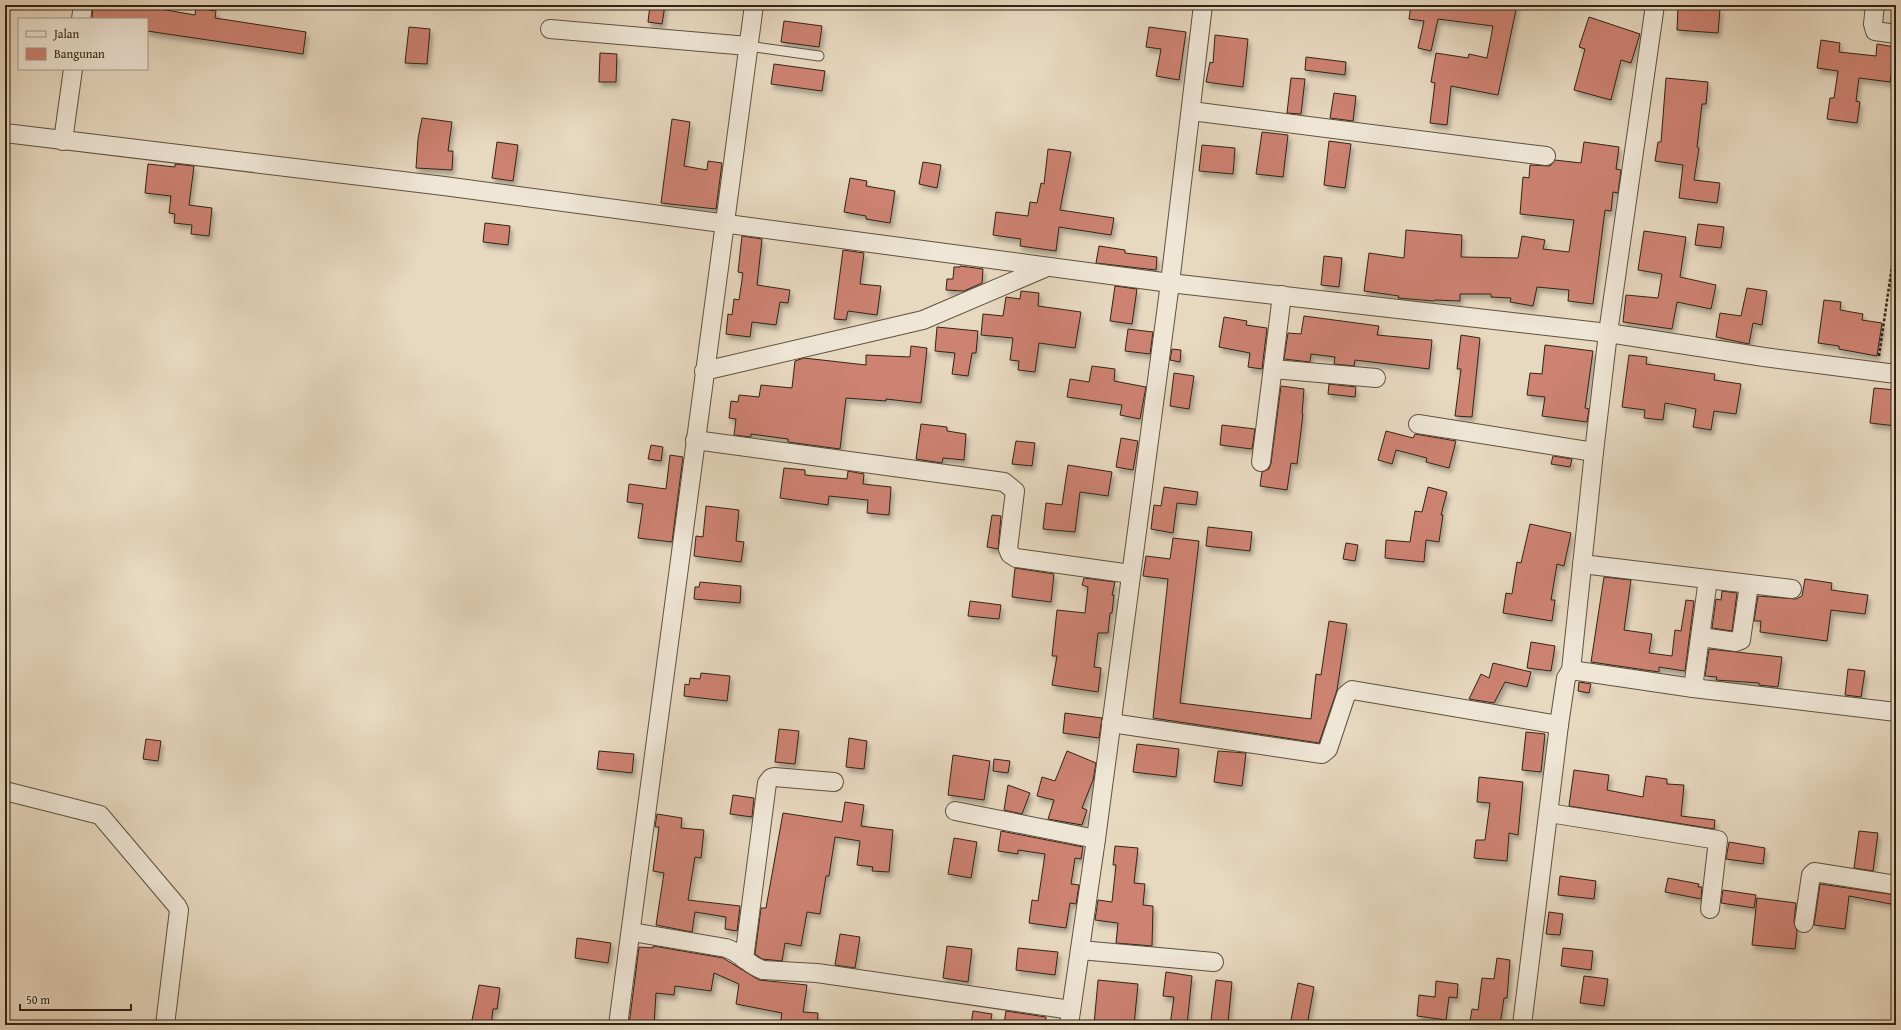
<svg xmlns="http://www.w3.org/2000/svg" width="1901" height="1030" viewBox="0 0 1901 1030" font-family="'Gentium Book Plus',serif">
<defs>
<filter id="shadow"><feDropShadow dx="2.5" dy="4.5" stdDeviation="2" flood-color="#0004"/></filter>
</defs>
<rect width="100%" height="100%" fill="#e7d8c0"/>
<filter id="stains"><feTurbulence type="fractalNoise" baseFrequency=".005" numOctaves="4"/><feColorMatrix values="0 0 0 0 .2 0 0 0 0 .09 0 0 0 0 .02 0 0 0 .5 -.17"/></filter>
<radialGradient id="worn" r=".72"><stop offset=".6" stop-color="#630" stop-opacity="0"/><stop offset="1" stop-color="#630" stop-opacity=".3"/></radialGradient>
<g fill="#cd8272" stroke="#312413" filter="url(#shadow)">
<path d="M93,5H137L195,15L196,8L216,11L215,18L306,32L303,54L147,31V19H92Z"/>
<path d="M650,5H665L662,24L648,22Z"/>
<path d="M1411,5H1517L1498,95L1451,86L1447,125L1430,123L1435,83L1431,82L1436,53L1468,58L1469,54L1487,58L1493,26L1438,19L1431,51L1418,48L1424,21L1409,19Z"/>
<path d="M1678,7L1720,9L1718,33L1677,30Z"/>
<path d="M1589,17L1640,34L1631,63L1621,60L1611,100L1574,90L1585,49L1579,47Z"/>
<path d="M784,21L822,26L819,47L781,42Z"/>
<path d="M409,27L430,29L427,64L405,63Z"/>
<path d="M1149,27L1186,32L1179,80L1156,76L1161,49L1146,47Z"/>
<path d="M1215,35L1248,39L1243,87L1206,82L1210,62L1213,63Z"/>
<path d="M1821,40L1840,43L1839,52L1876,56L1877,44L1895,47L1890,82L1859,78L1856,101L1860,102L1857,123L1827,119L1830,98H1834L1838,71L1817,68Z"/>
<path d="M600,53L617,54L616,82H599Z"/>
<path d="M1306,57L1346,62L1345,75L1305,70Z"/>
<path d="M774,64L825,71L822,91L771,84Z"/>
<path d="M1291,78L1305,79L1301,114L1287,113Z"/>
<path d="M1666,78L1708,82L1706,104H1702L1697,147L1699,148L1694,180L1720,183L1717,203L1679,198L1683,165L1655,161L1658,142H1661Z"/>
<path d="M1334,93L1356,96L1353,121L1330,118Z"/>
<path d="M422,118L452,122L448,151H453L452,170L416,168L418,139Z"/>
<path d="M672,119L690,122L684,166L707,170L708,161L722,163L716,209L661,203Z"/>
<path d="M1262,132L1288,135L1283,177L1256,174Z"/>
<path d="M1329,141L1351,144L1345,188L1324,185Z"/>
<path d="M497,142L518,145L513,181L492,178Z"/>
<path d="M1584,142L1619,147L1616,169L1621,170L1618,193L1613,192L1611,211L1605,210L1593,304L1568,301L1569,290L1537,287L1533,306L1510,302L1511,298L1491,297V294H1460V301L1435,300L1434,301L1398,298L1399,296L1364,291L1369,253L1404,258L1406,230L1462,235L1461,257L1518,258L1522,236L1545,240L1543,249L1569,252L1574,220L1520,214L1523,177L1529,178L1530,165L1550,166L1555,160L1581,163Z"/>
<path d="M1202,145L1235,148L1233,174L1199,171Z"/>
<path d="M1048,149L1071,152L1060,210L1114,218L1111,235L1059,227L1056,251L1020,246L1021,239L993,235L996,212L1028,216L1030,202L1037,203L1041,183L1044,184Z"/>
<path d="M923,162L941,165L937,188L919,184Z"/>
<path d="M148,164L175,167V164L194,166L189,205L212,208L209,236L191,234L192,225L174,223L175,214L169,213L171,196L145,193Z"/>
<path d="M850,178L867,181L866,186L895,191L890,223L866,219V216L844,212Z"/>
<path d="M485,223L510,226L508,245L483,242Z"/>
<path d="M1698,224L1724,227L1721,248L1695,245Z"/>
<path d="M1644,231L1686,237L1680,277L1716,285L1711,309L1677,302L1672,329L1623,322L1626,295L1658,298L1662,274L1638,270Z"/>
<path d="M742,236L762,239L757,285L790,290L788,303L780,302L776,325L752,322L750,337L726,334L728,314L732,315L734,299L739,300L743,273L738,272Z"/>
<path d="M1099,246L1125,250V253L1157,257L1156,270L1096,263Z"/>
<path d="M843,250L864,253L860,284L881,286L877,315L848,311L846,320L834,319Z"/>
<path d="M1324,256L1342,258L1339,287L1321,285Z"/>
<path d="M960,266L983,269L982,283L964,291L946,290L947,279H953L954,267H960Z"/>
<path d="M1115,286L1137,289L1132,324L1110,321Z"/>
<path d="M1747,288L1767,291L1762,325L1753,323L1749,344L1716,337L1720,313L1741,316Z"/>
<path d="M1021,291L1039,293L1038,306L1081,312L1075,348L1039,343L1035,372L1018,370L1019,361L1010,360L1013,338L981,335L983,314L1003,316L1006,297L1020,299Z"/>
<path d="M1824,300L1841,302L1840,310L1863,314L1862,320L1882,323L1877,356L1839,349V346L1818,343Z"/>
<path d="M1304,316L1379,326L1377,335L1432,340L1429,369L1355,360L1354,366L1334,364L1335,357L1311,354L1310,362L1284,359L1288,333L1301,334Z"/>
<path d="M1224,317L1247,321L1246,325L1267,328L1262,369L1248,367L1250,353L1219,347Z"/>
<path d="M937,327L978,331L976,353H972L968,376L952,374L955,353L935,351Z"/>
<path d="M1128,329L1153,332L1150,354L1125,351Z"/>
<path d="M1461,335L1480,338L1472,417L1455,416L1461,369H1457Z"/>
<path d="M1545,345L1593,351L1585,408L1589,409L1587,422L1542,416L1545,397L1527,395L1530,373L1542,374Z"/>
<path d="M911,346L927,348L921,403L886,399V401L846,398L840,449L788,442V439L751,434V437L734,435L736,419L729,418L731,401L738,402L739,395L759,397L761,385L792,388L795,361L804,358L866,365V355L910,357Z"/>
<path d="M1172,349L1181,350L1180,362L1170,360Z"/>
<path d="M1629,355L1647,357L1646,364L1715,374L1714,380L1741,384L1736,414L1714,411L1711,430L1693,427L1696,409L1665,403L1663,420L1644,418L1645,410L1622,407Z"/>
<path d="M1092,366L1115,369L1114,381L1146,387L1140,419L1120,415L1122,405L1067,397L1070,379L1089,382Z"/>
<path d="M1174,373L1194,376L1189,409L1170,406Z"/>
<path d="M1329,384L1356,387L1355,397L1328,394Z"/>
<path d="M1281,386L1304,389L1302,414H1303L1297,464L1291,463L1287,490L1260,486L1262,472L1269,469L1271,463Z"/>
<path d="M1874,388L1896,390V426L1870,423Z"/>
<path d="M921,424L947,427V431L966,434L964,460L943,458L942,463L916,459Z"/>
<path d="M1222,425L1255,429L1252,449L1220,445Z"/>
<path d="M1386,431L1413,438L1415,434L1456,441L1449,468L1426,462L1427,458L1396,450L1392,464L1378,460Z"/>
<path d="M1121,438L1138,441L1133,470L1116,467Z"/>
<path d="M1016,441L1035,443L1032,466L1012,464Z"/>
<path d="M651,445L663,447L661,461L648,459Z"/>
<path d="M670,455L683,457L672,542L638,538L643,504L627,502L629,484L666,489Z"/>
<path d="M1553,456L1572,459L1570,467L1551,464Z"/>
<path d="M1068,465L1112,472L1108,496L1080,492L1075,532L1043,529L1046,503L1062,505Z"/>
<path d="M784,468L805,470V475L847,479L848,471L864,474L863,484L891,487L889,515L867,513L868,500L829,496L828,505L780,498Z"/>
<path d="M1164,487L1198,492L1196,505L1177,503L1173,533L1151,529L1154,505L1161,506Z"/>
<path d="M1428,487L1447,492L1441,515H1443L1439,542L1426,540L1424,562L1385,558L1386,540L1410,542L1415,511L1422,512Z"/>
<path d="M706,506L739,510L736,541L744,542L741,562L694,556L696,536L703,537Z"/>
<path d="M992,515L1001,516L998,549L987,547Z"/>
<path d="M1530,524L1571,533L1564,566L1557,564L1551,600H1555L1552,621L1503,613L1506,593L1512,594L1517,562L1521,563Z"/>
<path d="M1208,527L1252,532L1250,551L1206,546Z"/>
<path d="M1173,538L1199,541L1180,703L1311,719L1316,674L1321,675L1329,621L1347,624L1337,690L1319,743L1153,718L1168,579L1143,576L1146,556L1170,559Z"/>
<path d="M1346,543L1358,545L1355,561L1343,559Z"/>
<path d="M1015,568L1054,574L1051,602L1012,597Z"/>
<path d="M1604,577L1631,580L1624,630L1652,634L1649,653L1672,656L1675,630L1681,631L1686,600L1694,601L1685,671L1659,667V672L1591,662Z"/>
<path d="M1084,578L1115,582L1112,595H1114L1112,613H1110L1108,633H1098L1094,667L1101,668L1098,692L1052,685L1057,656H1052L1057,610L1085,613L1088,587L1082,585Z"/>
<path d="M1805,579L1832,583L1831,590L1868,595L1865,614L1831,610L1827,641L1760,632L1761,621H1754L1758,596L1796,599L1802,596Z"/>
<path d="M700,582L741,586L740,603L694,599L695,587H699Z"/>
<path d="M1722,591L1737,593L1732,631L1712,628L1716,599L1721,600Z"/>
<path d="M970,601L1001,605L999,619L968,616Z"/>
<path d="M1531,642L1555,646L1551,671L1527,668Z"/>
<path d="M1709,649L1782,657L1778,687L1759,685V683L1716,680L1717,677L1705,676Z"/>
<path d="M1493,663L1531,672L1527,687L1505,682L1494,703L1469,699L1481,674L1489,678Z"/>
<path d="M1848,669L1865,671L1861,697L1845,695Z"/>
<path d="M701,673L730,676L727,701L684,696L685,684L689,685L690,678L700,679Z"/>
<path d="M1579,682L1591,684L1589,693L1578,691Z"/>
<path d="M1065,713L1102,718L1099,738L1063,733Z"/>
<path d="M779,729L799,731L795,764L775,762Z"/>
<path d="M1526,732L1545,734L1541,772L1522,770Z"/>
<path d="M849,738L867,741L864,769L846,767Z"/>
<path d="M146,739L161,741L158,761L143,759Z"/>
<path d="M1137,744L1179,749L1176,777L1133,772Z"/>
<path d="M599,751L634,754L632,773L597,769Z"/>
<path d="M1067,751L1096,763L1093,780L1082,808L1087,810L1082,825L1048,819L1054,800L1037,796L1042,777L1055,781Z"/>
<path d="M1218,751L1246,753L1242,786L1214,782Z"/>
<path d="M953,755L990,761L984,800L948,795Z"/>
<path d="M994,759L1010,761L1008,773L993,771Z"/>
<path d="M1574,770L1609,775L1607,790L1643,797L1646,776L1667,779V784L1684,785L1681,816L1715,820L1714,829L1569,806Z"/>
<path d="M1479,777L1523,782L1518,835L1509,833L1507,861L1474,858L1476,840H1485L1490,803L1477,802Z"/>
<path d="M1008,785L1030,793L1022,814L1004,810Z"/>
<path d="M733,795L754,798L752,817L730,814Z"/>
<path d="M845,802L864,805L861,826L893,830L889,872L872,871L873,867L857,865L860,841L835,837L829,876H826L820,914L807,912L801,946L785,943L782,961L762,959L755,954L761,908H766L783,813L842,822Z"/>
<path d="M657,814L682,818L681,828L704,830L701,858L695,857L688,900L740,906L737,931L725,929L726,917L695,912L692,932L656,925L664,873L653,871L659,827H655Z"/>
<path d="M1001,831L1083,847L1081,859L1075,858L1071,884L1079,885L1076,904L1070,903L1066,928L1029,923L1032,900L1038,901L1045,854L1018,850V854L998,851Z"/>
<path d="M1859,831L1878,833L1873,871L1854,868Z"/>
<path d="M954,838L977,842L971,878L948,874Z"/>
<path d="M1729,842L1765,848L1763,864L1726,859Z"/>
<path d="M1115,846L1138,848L1134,883L1145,884L1143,905L1153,906L1152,946L1116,943L1118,923L1095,920L1098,900L1112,902L1116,865H1113Z"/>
<path d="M1560,876L1596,881L1594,899L1558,895Z"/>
<path d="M1668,878L1699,884L1698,887H1702L1701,899L1665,892Z"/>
<path d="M1820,884L1896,895V905L1849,896L1845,929L1814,925Z"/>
<path d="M1723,890L1756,895L1754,908L1721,903Z"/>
<path d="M1757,898L1796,903L1794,922L1797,931L1795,949L1752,945Z"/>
<path d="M1549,912L1563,914L1560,935L1546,934Z"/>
<path d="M840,934L860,937L855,968L835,965Z"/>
<path d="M577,938L611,943L608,963L575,958Z"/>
<path d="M653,946L723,958L759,980L807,985L803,1012L818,1013L817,1025H780L782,1013L736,1004L739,984L714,973L711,991L675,986L674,995L656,993L654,1025H629L639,947L653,948Z"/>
<path d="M947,946L972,949L968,982L943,978Z"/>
<path d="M1018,948L1058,952L1055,975L1016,970Z"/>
<path d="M1563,948L1593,951L1591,970L1561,966Z"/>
<path d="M1497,958L1510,960L1507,998H1504L1500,1025L1470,1021L1472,1009L1478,1010L1482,978L1494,979Z"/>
<path d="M1166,972L1192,976L1187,1025H1170L1174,997L1163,996Z"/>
<path d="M1584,976L1608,979L1604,1006L1580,1003Z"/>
<path d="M1098,980L1138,984L1134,1025H1094Z"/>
<path d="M1216,980L1232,982L1228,1022L1211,1020Z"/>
<path d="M1436,981L1458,984L1457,998L1449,997L1446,1020L1417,1016L1419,995L1435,997Z"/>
<path d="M1298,983L1314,987L1307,1025H1290Z"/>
<path d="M479,985L500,988L497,1009H493L491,1025H471Z"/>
<path d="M973,1011L992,1014L990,1025H971Z"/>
<path d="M1006,1011L1046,1017L1045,1025L1004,1024Z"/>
</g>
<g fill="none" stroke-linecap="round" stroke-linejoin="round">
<g stroke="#5e513e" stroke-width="11">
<path id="lane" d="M748,46L819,56"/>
</g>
<g stroke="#5e513e" stroke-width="20">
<g id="street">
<path d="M1875,5L1873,24L1875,31L1896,34"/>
<path d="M81,19L83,5"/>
<path d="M550,29L748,46"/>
<path d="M1191,111L1546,156"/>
<path d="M5,133L444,186L1170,283L1608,333L1764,357L1896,374"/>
<path d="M63,141L73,69"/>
<path d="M1273,369L1376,378"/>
<path d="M704,371L923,320L1047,267"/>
<path d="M1418,424L1594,452"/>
<path d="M695,440L1004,482L1015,491L1008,549L1010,554L1016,558L1131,574"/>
<path d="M1261,462L1282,295"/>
<path d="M1582,564L1792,589"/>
<path d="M1701,637L1736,642L1741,640L1749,584"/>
<path d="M1571,670L1693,688L1896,712"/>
<path d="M1693,688L1708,579"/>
<path d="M1111,723L1322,754L1328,749L1346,695L1352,690L1559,725"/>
<path d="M5,791L100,815L177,906L179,910L165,1025"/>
<path d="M955,811L1096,839"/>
<path d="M1549,813L1718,840L1710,909"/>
<path d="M1804,923L1811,875L1814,872L1896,885"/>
<path d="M632,932L726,948C740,952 749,966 763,970L817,973L1071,1010"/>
<path d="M1080,950L1214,962"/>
<path d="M744,959L767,783L771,778L774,777L834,782"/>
<path d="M618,1025L754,5"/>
<path d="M1069,1025L1096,839L1170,283L1203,5"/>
<path d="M1522,1025L1559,725L1566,678L1571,670L1594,452L1608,333L1655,5"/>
</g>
</g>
<path stroke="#312413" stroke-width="2.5" stroke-dasharray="3 2" stroke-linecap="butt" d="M1879,356L1892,266L1896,260"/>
<use href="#lane" stroke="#efe6d6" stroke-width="9"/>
<use href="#street" stroke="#efe6d6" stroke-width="18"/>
</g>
<rect width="1901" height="1030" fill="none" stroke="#e7d8c0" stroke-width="20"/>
<rect x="6" y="6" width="1889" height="1018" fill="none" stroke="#312413" stroke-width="2"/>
<rect x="10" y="10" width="1881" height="1010" fill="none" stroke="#312413"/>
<rect x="18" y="18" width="130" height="52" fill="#efe6d6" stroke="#a39888"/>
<rect x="26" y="31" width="20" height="6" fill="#efe6d6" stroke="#a39888"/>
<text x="54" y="38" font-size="12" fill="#312413">Jalan</text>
<rect x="26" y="48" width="20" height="12" fill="#cd8272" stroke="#a39888"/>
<text x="54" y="58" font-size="12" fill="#312413">Bangunan</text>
<path d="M20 1004v6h111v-6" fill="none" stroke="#312413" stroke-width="2"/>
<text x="26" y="1004" font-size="12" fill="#312413" stroke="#efe6d6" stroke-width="3" paint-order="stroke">50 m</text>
<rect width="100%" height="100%" filter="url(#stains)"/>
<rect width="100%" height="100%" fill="url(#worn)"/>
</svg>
